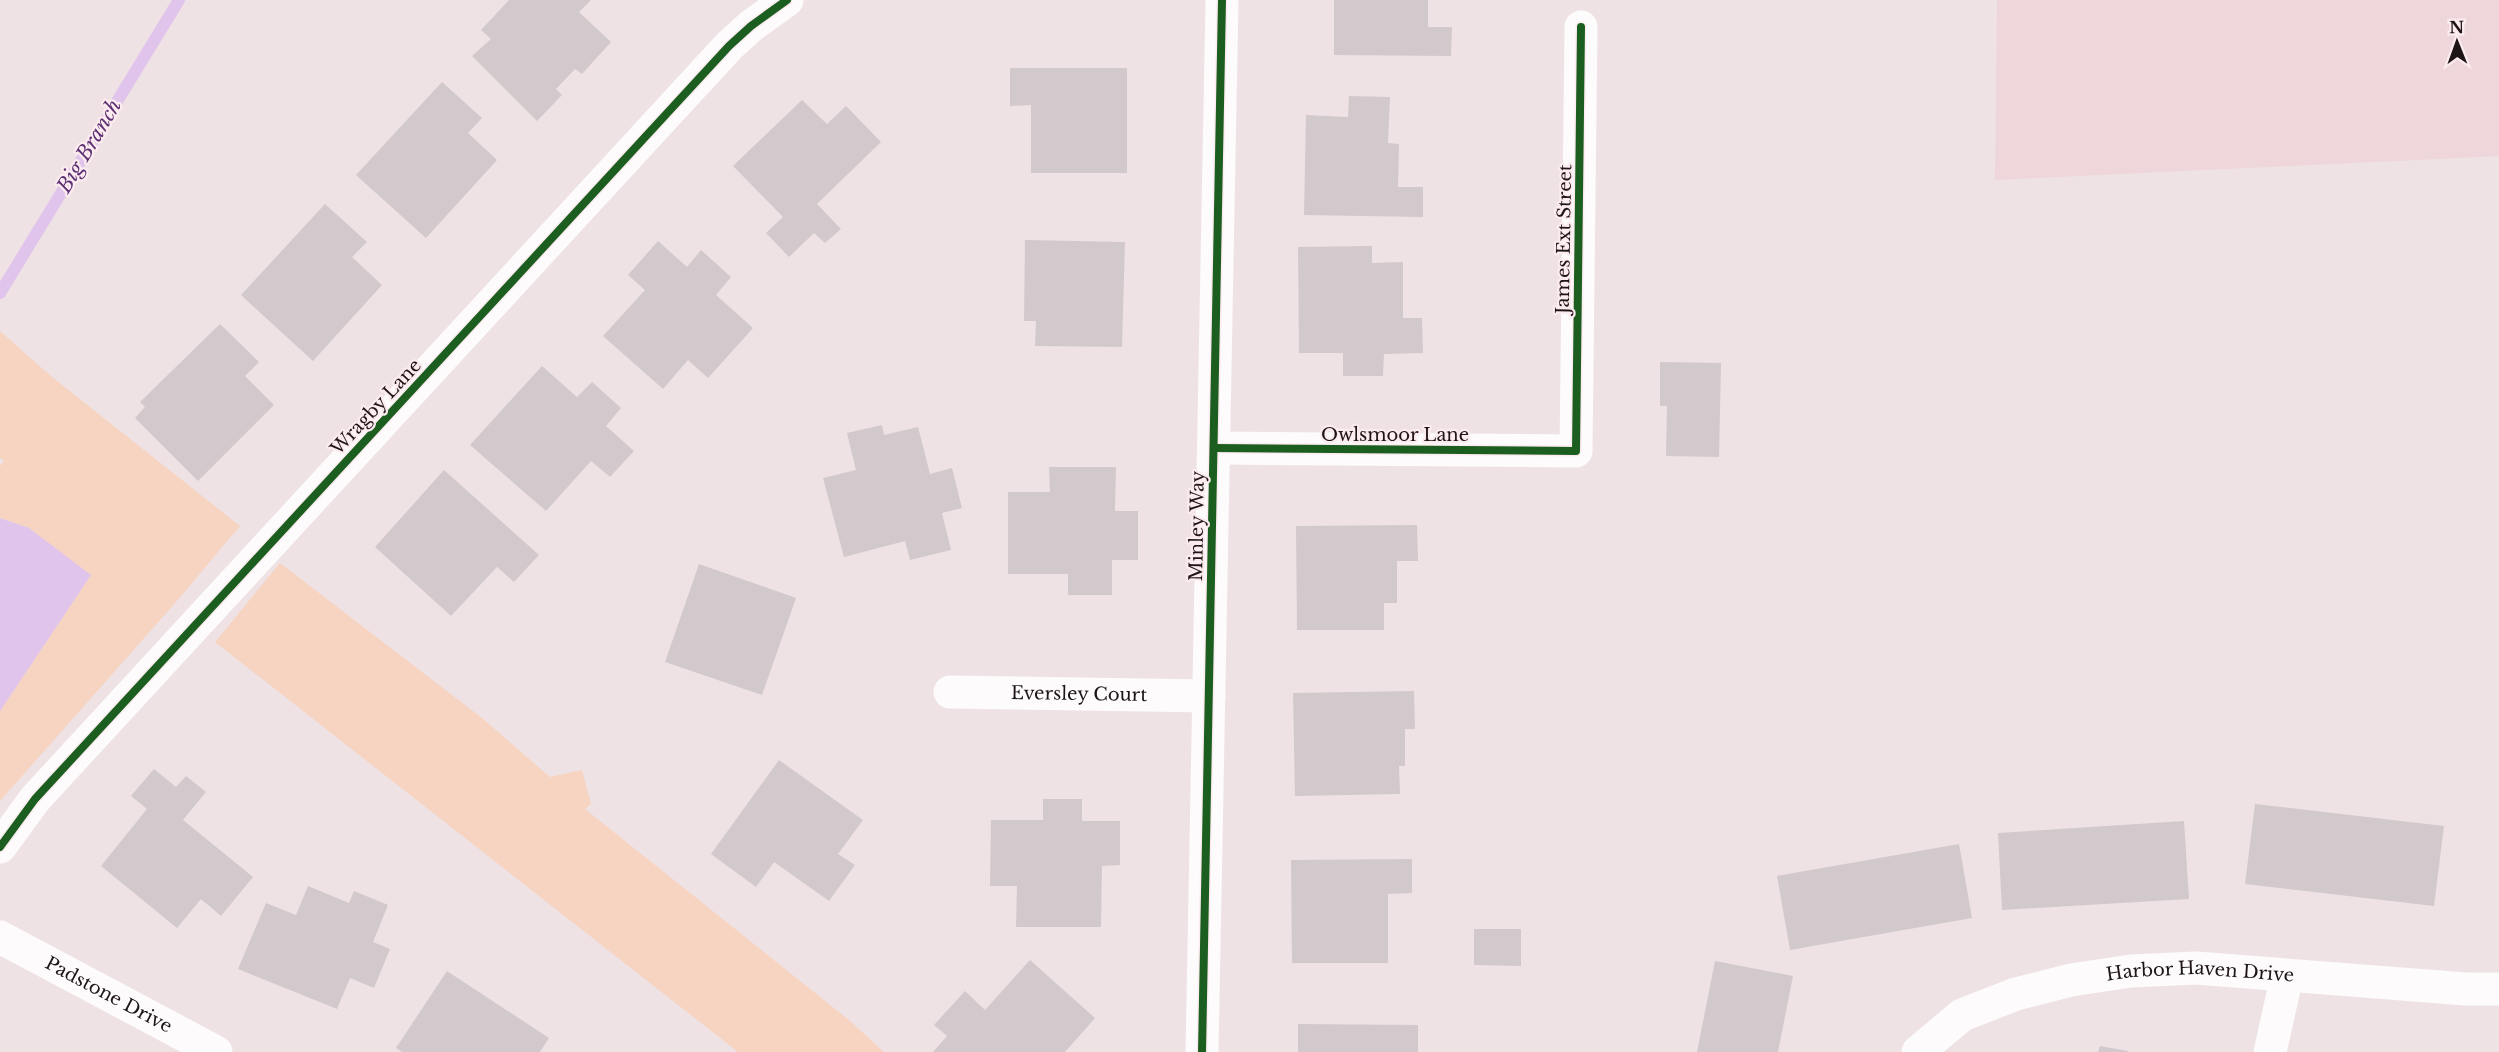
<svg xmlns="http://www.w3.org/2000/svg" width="2499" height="1052" viewBox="0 0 2499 1052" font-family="'Libre Baskerville',serif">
<rect width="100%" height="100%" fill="#efe2e4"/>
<path fill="#eed6da" d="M1997,0H2499V156L1995,180Z"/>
<g fill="#f6d4c1">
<path d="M0,331L52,377L240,526L176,602L0,801V711L90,576L29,528L0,518V466L4,461L0,458Z"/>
<path d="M280,563L482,718L550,777L582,770L591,804L585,809L849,1020L884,1052H738L215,642Z"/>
</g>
<path fill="#e1c4ec" d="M0,518L29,528L91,575L0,711Z"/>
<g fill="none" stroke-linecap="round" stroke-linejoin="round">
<path stroke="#e1c4ec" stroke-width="12" d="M0,293L179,0"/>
</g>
<g fill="#d2c9cc">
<path d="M509,0H591L579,12L611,42L582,74L575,69L556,89L562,95L537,121L472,56L491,39L481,30Z"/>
<path d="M1334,0H1428V27H1452L1451,56L1334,55Z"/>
<path d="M1010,68H1127V173H1031V105L1010,106Z"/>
<path d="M442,82L482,118L468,133L497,160L426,238L356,175Z"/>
<path d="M1349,96L1390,97L1388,143L1399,144L1398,187H1423V217L1304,215L1306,115L1348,117Z"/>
<path d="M802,100L827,124L846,106L881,142L817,204L841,229L825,243L814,233L789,257L766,233L783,217L733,166Z"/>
<path d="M325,204L367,242L352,257L382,285L313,361L241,295Z"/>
<path d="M1025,240L1125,242L1122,347L1035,346L1036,321H1024Z"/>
<path d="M658,241L687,267L701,250L731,277L716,295L753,328L708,378L688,360L663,389L603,336L645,290L628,275Z"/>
<path d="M1372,246V263L1403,262V318H1422L1423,353L1384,354L1383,376H1343V353H1299L1298,247Z"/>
<path d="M220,324L259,362L245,376L274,405L198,481L135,418L145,407L140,402Z"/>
<path d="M1660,362L1721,363L1719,457L1666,456L1667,406H1660Z"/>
<path d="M542,366L577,397L592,382L621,408L606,426L634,451L610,477L591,461L546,511L470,445Z"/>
<path d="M882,425L884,435L918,427L930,474L952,468L962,508L942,513L951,550L910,560L905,541L844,557L823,478L856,470L847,433Z"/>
<path d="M1049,467H1116L1115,511H1138V560H1112V595H1068V574H1008V492H1050Z"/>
<path d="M444,470L539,555L514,582L497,567L451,616L375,547Z"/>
<path d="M1417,525L1418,561H1397V603H1384V630H1297L1296,526Z"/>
<path d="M699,564L796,598L762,695L665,662Z"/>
<path d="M1414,691L1415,729H1405V766H1399L1400,794L1295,796L1293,693Z"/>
<path d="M779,760L863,820L838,854L855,865L829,901L774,862L756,887L711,854Z"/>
<path d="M154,769L176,787L186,776L206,792L183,820L253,877L221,916L201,899L177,928L101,866L147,809L131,796Z"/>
<path d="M1043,799H1082V821H1120V865L1102,866L1101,927H1016L1017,886H990L991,820H1043Z"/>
<path d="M2255,804L2444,826L2434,906L2245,884Z"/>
<path d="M2184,821L2189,899L2002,910L1998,833Z"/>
<path d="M1959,844L1972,918L1790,950L1777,876Z"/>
<path d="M1412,859V893L1388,894V963H1292L1291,860Z"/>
<path d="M308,886L349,903L354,891L388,905L373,942L390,949L374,988L350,978L337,1009L238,969L266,903L296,915Z"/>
<path d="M1474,929H1521V966L1474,965Z"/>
<path d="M1030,960L1095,1018L1065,1052H933L947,1036L934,1025L965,991L985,1010Z"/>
<path d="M1715,961L1793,976L1778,1052H1697Z"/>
<path d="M447,971L549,1038L540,1052H402L396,1048Z"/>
<path d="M1298,1024L1418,1025V1052H1298Z"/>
<path d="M2100,1046L2128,1051V1052H2098Z"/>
</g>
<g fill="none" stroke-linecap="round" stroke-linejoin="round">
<g stroke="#fdfbfb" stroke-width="33">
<path d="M1214,448L1576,451L1581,27"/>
<path id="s1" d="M950,692L1209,696"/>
<path d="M0,847L35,799L729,46L751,26L787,0"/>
<path id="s2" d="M0,937L216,1052"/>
<path d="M1202,1052L1222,0"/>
<path id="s3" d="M1918,1052L1962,1015L2016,994L2071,980L2131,971L2196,968L2466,989H2499"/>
<path d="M2270,1052L2287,976"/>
</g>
<g stroke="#fcecef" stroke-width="11">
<g id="cycleway">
<path d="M1214,448L1576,451L1581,27"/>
<path d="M0,847L35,799L729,46L751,26L787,0"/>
<path d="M1202,1052L1222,0"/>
</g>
</g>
<use href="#cycleway" stroke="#1b5e20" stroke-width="8"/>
</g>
<g text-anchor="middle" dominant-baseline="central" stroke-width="4.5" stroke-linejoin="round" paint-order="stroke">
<g font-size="18" fill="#1e1517" stroke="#fcecef">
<text transform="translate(1564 239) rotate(-89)">James Ext Street</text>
<text transform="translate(376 407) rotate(-47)">Wragby Lane</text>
<text x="1395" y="435">Owlsmoor Lane</text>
<text transform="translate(1197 526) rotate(-89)">Minley Way</text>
<text stroke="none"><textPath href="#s1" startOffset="129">Eversley Court</textPath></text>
<text stroke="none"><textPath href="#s3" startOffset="302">Harbor Haven Drive</textPath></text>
<text stroke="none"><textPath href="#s2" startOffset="123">Padstone Drive</textPath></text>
</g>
<g font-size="20" font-style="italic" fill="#5e3275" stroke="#fcecef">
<text transform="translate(89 146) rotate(-59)">Big Branch</text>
</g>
</g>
<g transform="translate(2457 42) rotate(359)" stroke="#fcecef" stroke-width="4.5" paint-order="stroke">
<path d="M0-4.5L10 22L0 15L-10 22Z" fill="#1e1517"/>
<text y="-9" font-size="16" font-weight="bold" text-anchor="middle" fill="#1e1517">N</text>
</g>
</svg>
